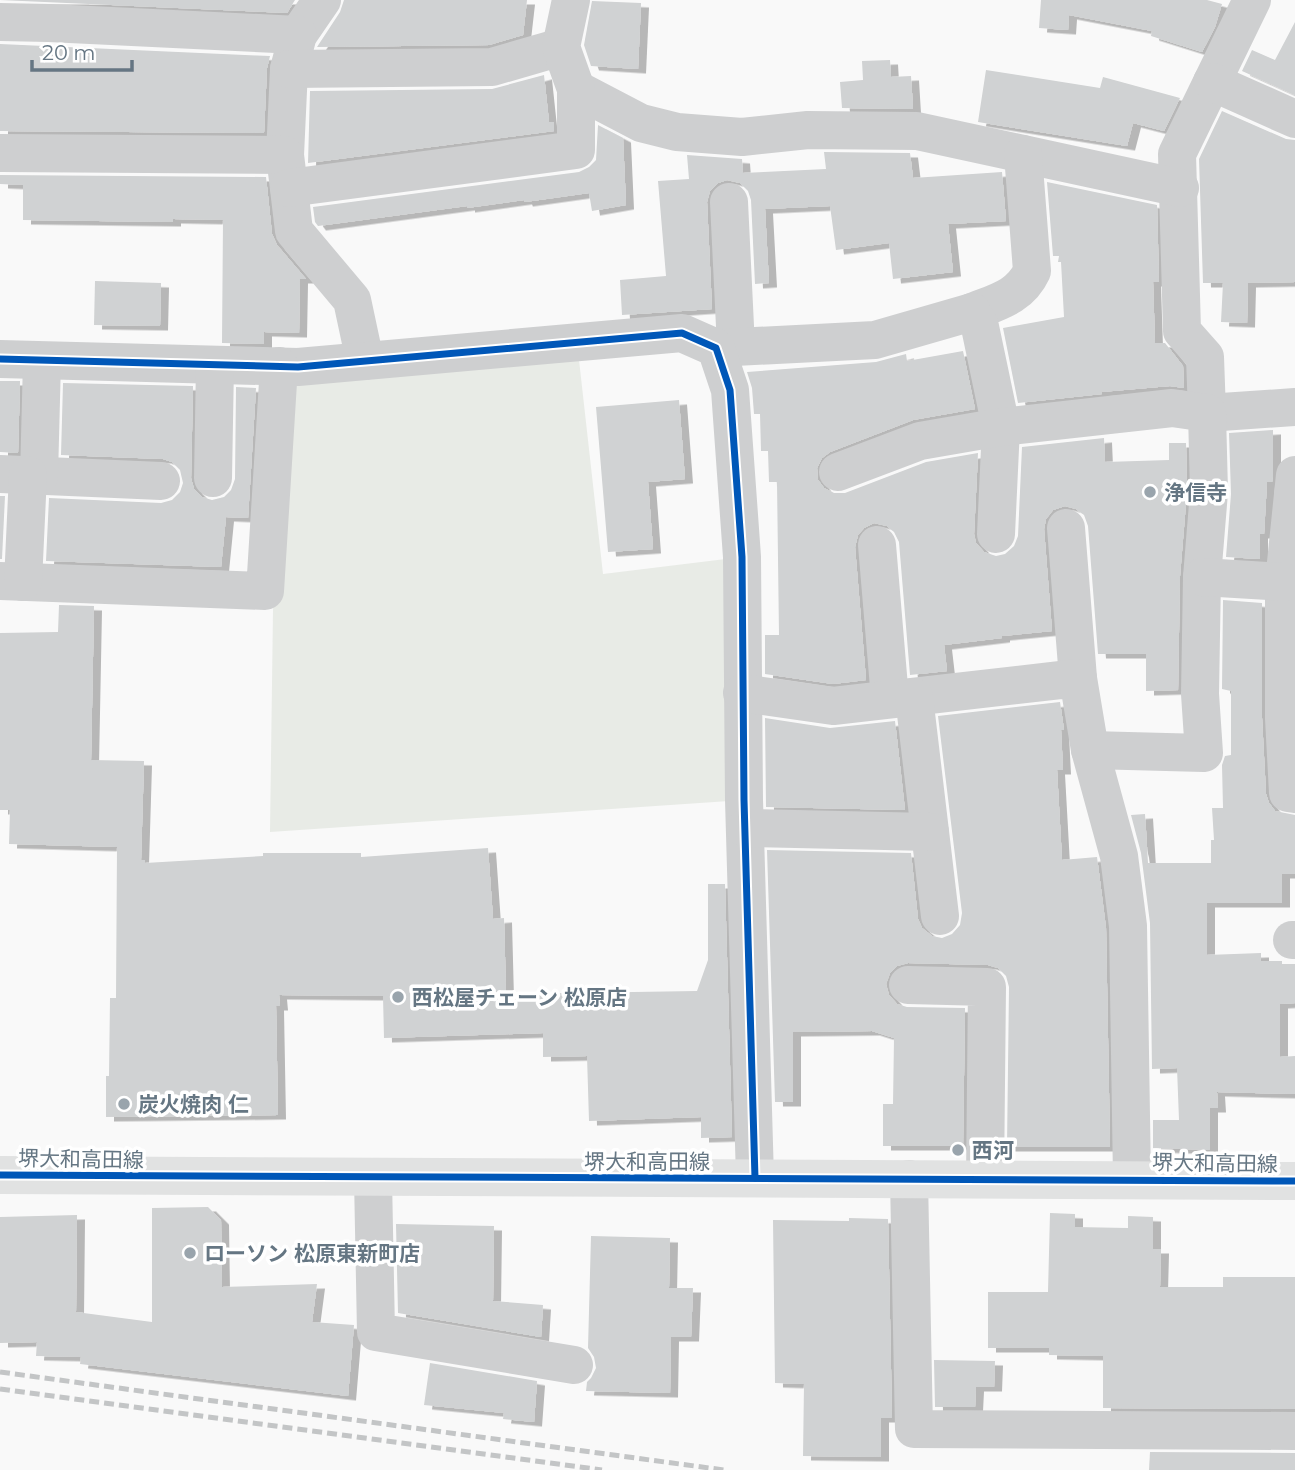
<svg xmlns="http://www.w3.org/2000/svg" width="1295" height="1470" viewBox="0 0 1295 1470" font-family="Montserrat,'Noto Sans JP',sans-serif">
<defs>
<filter id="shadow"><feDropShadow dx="8" dy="4.5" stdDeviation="0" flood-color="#0004"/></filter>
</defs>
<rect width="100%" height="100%" fill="#f9f9f9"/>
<path fill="#e8ebe6" d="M577,342L603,574L742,557L744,800L270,832L273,610L298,367Z"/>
<g fill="#d0d2d3" filter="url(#shadow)">
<path d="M0,0H295L287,13Z"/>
<path d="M344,0H527L523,35L489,45L317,47L340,12Z"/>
<path d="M1041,0H1207L1222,4L1215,27L1202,52L1151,36L1152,31L1069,15L1068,30L1039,28Z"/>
<path d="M592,1L641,3L638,69L591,66L584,45Z"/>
<path d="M1295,22V95L1242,71L1252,50L1275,60Z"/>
<path d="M0,44L270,56L267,68L264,133L0,131Z"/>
<path d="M890,60L891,77L911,76L913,109L842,108L840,82L863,80L862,61Z"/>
<path d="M986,70L1100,88L1103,77L1180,98L1164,131L1133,123L1127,146L978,122Z"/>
<path d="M544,75L549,122H554V131L308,163L310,91L492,89Z"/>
<path d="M1222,111L1286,139L1295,140V282L1248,283L1247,323L1221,322L1223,283H1203L1199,159Z"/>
<path d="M598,125L623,138L626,205L592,211L589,193L525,202L524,200L467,208V206L318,226L315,222L313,207L579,172L589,167L596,160Z"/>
<path d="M824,152L910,153L913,178L1002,172L1006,221L948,224L953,272L893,279L889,243L836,250L830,206L765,209L769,283L755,284L751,200L748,191L740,183L727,180L718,183L710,191L707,202L712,309L622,315L620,280L666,276L658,181L689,179L687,155L742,159L743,173L826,169Z"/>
<path d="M0,175L266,177L272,234L277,245L306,279H300L299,333L264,332V344L222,343L223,220L173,219V222L23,220V185L0,184Z"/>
<path d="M1047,182L1157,205L1159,282H1153L1155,343H1165L1183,366L1184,388L1170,386L1101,392L1102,394L1018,403L1003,328L1064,317L1061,262H1058L1059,256H1053Z"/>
<path d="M95,281L161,283L160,326L94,325Z"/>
<path d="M963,351L975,409L913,420L830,452L822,458L817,468L818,480L824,488L834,493H845L926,462L978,453L974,534L976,543L984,552L996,556L1005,554L1014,546L1018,536L1022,447L1104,438L1105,462L1169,460V443H1186L1187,491L1180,576L1178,690L1146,691V654H1098L1088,526L1084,515L1076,509L1065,506L1053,510L1046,519L1044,529L1052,631L1002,636V638L944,645L947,671L910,675L899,542L894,532L887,526L874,523L864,528L858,535L855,547L866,680L833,684L765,674V635H779L777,482H769L768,451H761L760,414H754L752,388L747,372L876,362L906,354L907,361Z"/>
<path d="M0,381H20L18,453L0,452Z"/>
<path d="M63,383L193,386L191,478L194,489L202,497L212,500L224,497L231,490L235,479L236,387L256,388L248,518L226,517L221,567L46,561L49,498L161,503L172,500L180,492L183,483L180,470L172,462L163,459L61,455Z"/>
<path d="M679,400L685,479L648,482L653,549L608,552L596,407Z"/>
<path d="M1273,430V476L1272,482H1267L1264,534H1260V559L1226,557L1231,494L1229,433Z"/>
<path d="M0,496H5L2,559H0Z"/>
<path d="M1223,600L1262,603V718L1266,794L1269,803L1275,811L1295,815V874H1282V903H1207V955L1261,953V961H1282V964H1295V1003L1280,1004V1057L1295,1056V1094L1217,1092L1218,1108H1210V1150L1153,1148V1120H1179L1177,1068L1152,1069L1150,923L1141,853L1131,815L1145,814L1148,863H1211V840H1214L1212,808H1223L1222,765L1225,756L1231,755V691L1222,689Z"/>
<path d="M59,605L94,606L91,760L144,761L141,860H145V863L263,856V853H361V857L488,848L493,919L504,918L506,994L697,991L708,960V884H725L732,1137L701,1138V1117L589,1121L587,1056L543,1057V1033L384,1038L383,996L279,995L280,1006H276L278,1115L106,1117V1076H109L110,998H116L117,847L9,844L10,810H0V633L58,632Z"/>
<path d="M1060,702L1064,730H1061L1063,770H1057L1062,860L1097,857L1106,928L1110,1147H1007L1009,987L1006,976L998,968L988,965L908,963L897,966L890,973L886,984L889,995L897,1004L907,1007L965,1008L963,1146H883V1104H893L894,1038L872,1031L793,1032V1102H775L767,850L911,853L918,919L922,928L932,936L942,938L952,934L960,925L962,913L938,716Z"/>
<path d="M765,718L830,728L895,721L905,810L766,807Z"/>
<path d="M208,1207L221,1220L222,1287L317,1284L312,1322L354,1325L348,1396L80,1364L81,1357L36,1356L37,1342L0,1343V1217L77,1215L76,1312L152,1322V1208Z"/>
<path d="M1050,1213L1075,1214V1227L1128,1228V1216L1153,1217V1249H1161L1160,1287H1223V1277H1295V1409L1103,1408V1356L1049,1355V1348H988V1292H1048Z"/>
<path d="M849,1218L888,1219L892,1418H881V1457L803,1456L804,1384L775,1383L773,1220L849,1221Z"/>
<path d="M396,1224L494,1226L493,1301L543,1305L541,1337L398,1313Z"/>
<path d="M591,1236L670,1238L669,1288H693L691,1337H671L670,1393L586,1391L587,1382L591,1378L596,1368L594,1357L588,1348Z"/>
<path d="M934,1360L995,1361L994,1387H976L975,1407H935Z"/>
<path d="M430,1363L537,1381L534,1422L503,1419L504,1413L424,1405Z"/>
<path d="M1150,1452L1295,1453V1470H1149Z"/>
</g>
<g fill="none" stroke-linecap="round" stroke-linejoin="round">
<g stroke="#cecfd0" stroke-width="38">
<path d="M322,0L298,35L289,69L285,155L294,231L352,300L365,361"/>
<path d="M1252,0L1177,154L1182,331L1205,357L1207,413L1295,407"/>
<path d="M0,22L49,23L298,35"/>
<path d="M289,69L492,67L561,47"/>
<path d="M1212,82L1295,119"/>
<path d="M576,89L641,123L677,132L742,137L808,130L917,131L1180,188"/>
<path d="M0,153L285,155"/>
<path d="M289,188L576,150V89L561,47L571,0"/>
<path d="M729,202L736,347"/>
<path d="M972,312C997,302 1020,297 1032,271L1023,154"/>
<path d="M716,348L875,340L972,312L980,327L1001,427L996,534"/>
<path d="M0,359L298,367L682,333L716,348L730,390L742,557L744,800L755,1178"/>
<path d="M838,472L920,441L1001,427L1172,408L1207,413L1209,492L1202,577L1200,694L1204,753L1090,750"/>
<path d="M0,474L161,481"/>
<path d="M1295,475L1284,582V718L1288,793L1295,794"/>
<path d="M39,476L42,361"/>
<path d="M213,478L215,365"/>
<path d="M1066,528L1078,678"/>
<path d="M877,545L890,699"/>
<path d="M1202,577L1284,582"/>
<path d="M0,581L265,591L279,366"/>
<path d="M23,582L28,475"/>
<path d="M742,693L833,706L1078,678L1090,750L1119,856L1128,926L1132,1179"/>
<path d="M914,697L940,916"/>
<path d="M745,828L930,832"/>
<path d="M1292,940H1295"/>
<path d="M908,985L987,987L985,1179"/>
<path d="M373,1178L376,1332L574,1365"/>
<path d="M909,1179L914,1429L1295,1431"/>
</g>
<path stroke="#e1e2e2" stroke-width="38" d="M0,1175L1295,1181"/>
<g stroke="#c3c5c6" stroke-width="5" stroke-dasharray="10 5" stroke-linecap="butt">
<path d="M0,1372L724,1470"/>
<path d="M0,1389L602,1470"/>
</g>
<g stroke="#fff" stroke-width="11">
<g id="cycleway">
<path d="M0,359L298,367L682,333L716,348L730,390L742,557L744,800L755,1178"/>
<path d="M0,1175L1295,1181"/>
</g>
</g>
<use href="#cycleway" stroke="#0057b8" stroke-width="7"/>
</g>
<g fill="#99a4ac" stroke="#fff" stroke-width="2.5">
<circle cx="1150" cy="492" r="7"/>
<circle cx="398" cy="997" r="7"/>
<circle cx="124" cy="1104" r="7"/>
<circle cx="958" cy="1150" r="7"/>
<circle cx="190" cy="1253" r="7"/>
</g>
<g text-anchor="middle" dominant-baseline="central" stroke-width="7" stroke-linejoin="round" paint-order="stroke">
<g font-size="21" font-weight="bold" fill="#657683" stroke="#fff" text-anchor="start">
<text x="1164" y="492">浄信寺</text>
<text x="412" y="997">西松屋チェーン 松原店</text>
<text x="138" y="1104">炭火焼肉 仁</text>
<text x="972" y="1150">西河</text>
<text x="204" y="1253">ローソン 松原東新町店</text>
</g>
<g font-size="21" fill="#657683" stroke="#fff">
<text transform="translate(81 1159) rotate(1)">堺大和高田線</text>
<text x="647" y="1161">堺大和高田線</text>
<text transform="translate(1215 1163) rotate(1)">堺大和高田線</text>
</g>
</g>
<path d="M32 60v10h100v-10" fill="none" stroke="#657683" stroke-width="3.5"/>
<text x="42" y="60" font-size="21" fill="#657683" stroke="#ffffff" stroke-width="5" paint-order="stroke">20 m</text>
</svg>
